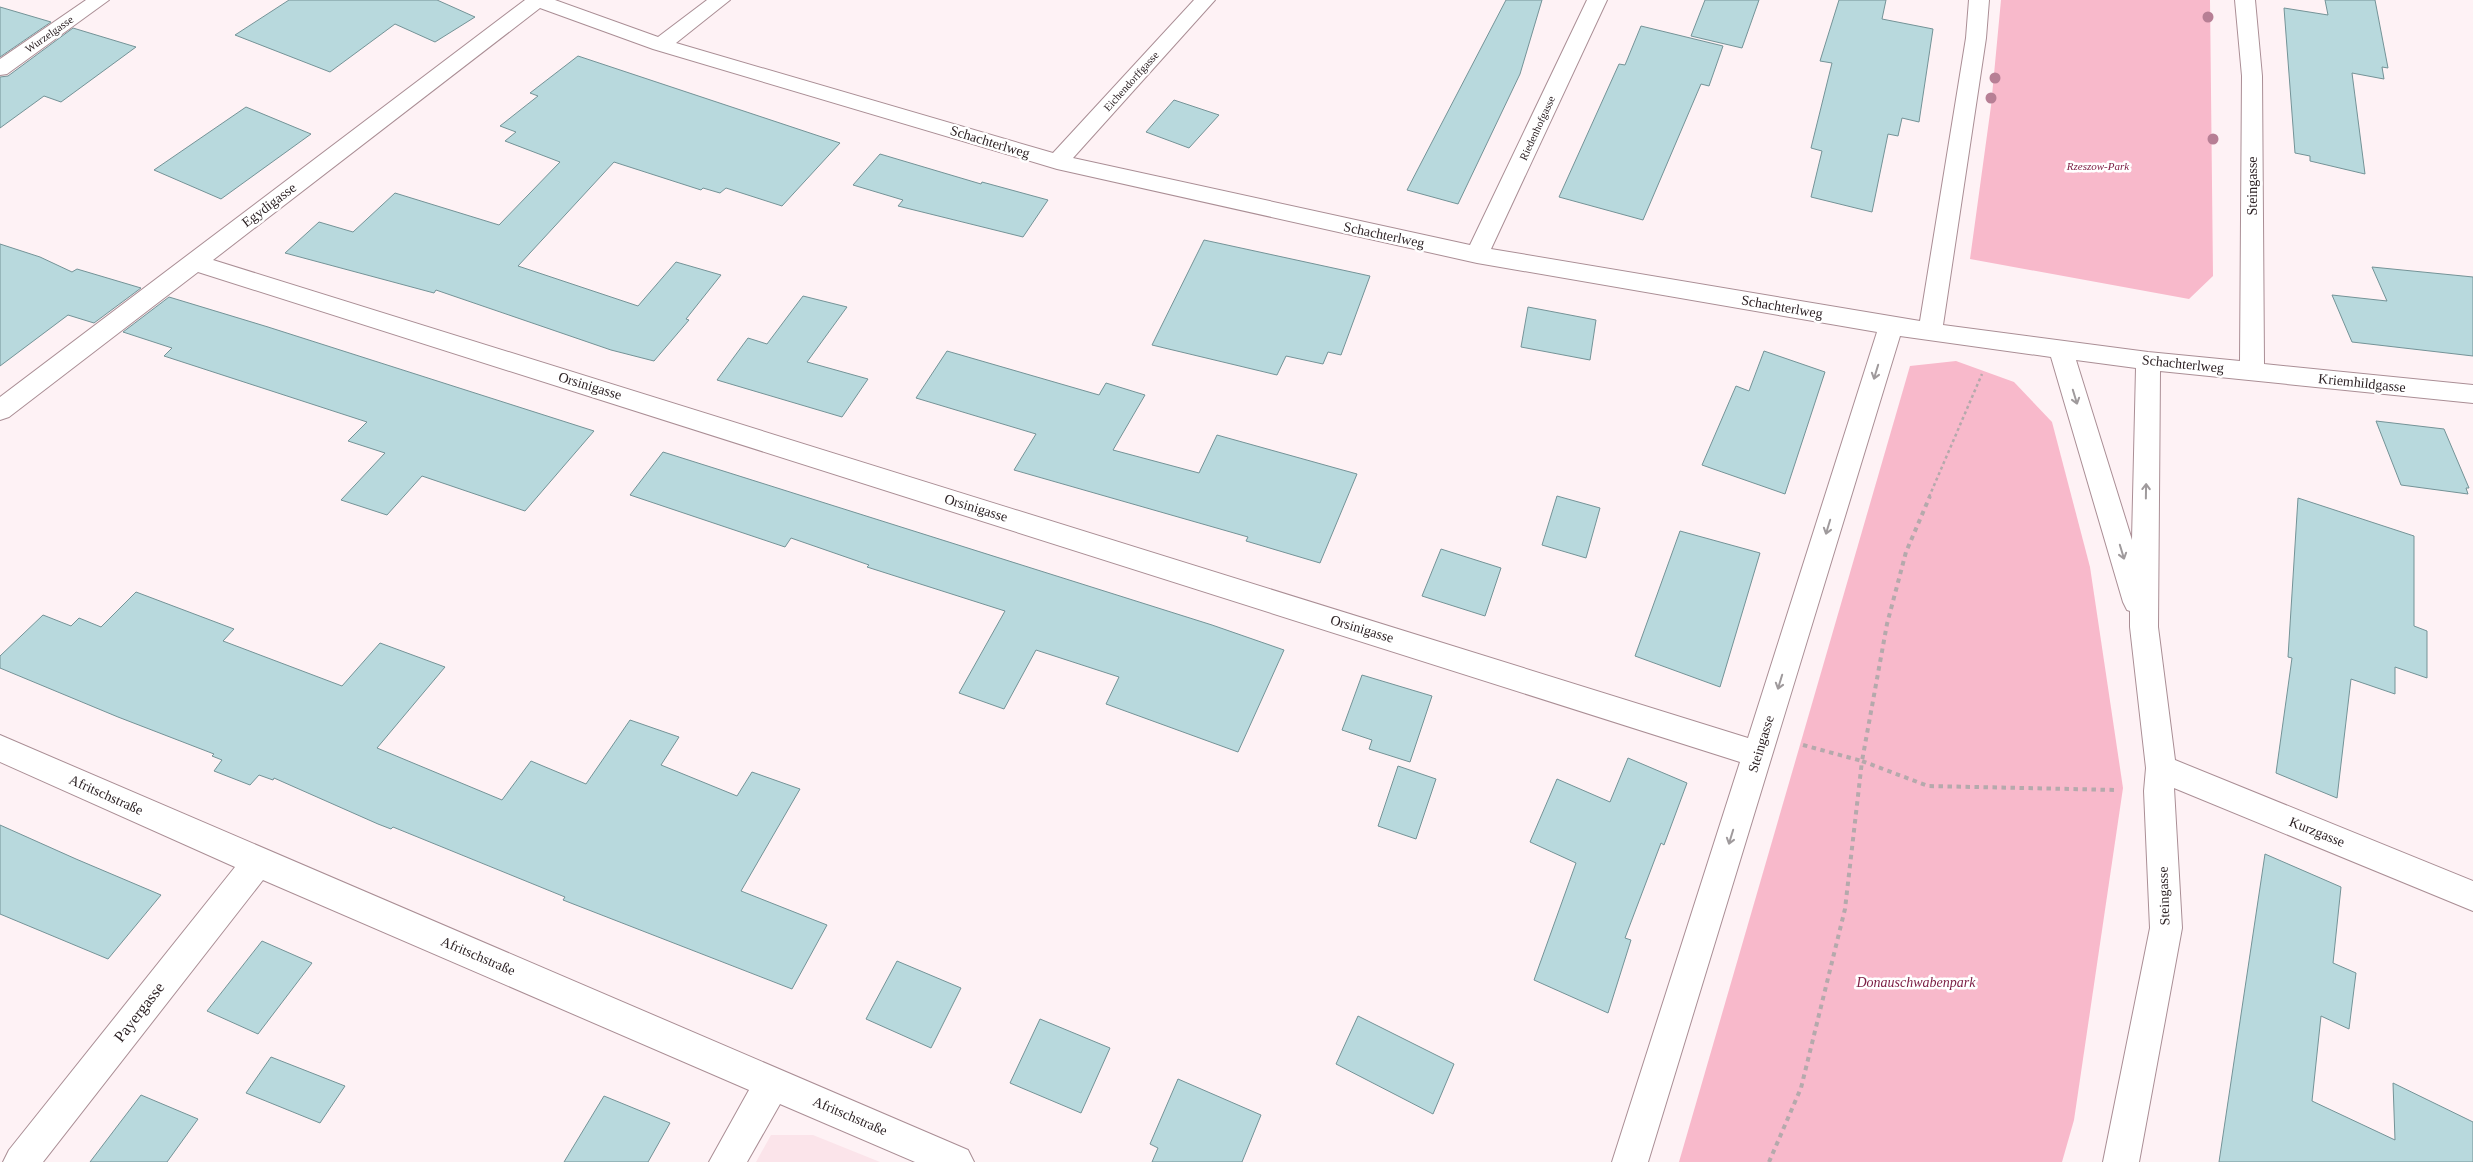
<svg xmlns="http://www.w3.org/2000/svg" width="2473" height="1162" viewBox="0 0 2473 1162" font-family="Georgia,serif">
<rect width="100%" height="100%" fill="#fef2f5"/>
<path fill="#fbe4ea" d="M771,1135H813L880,1162H756Z"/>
<g fill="#f8b9cb">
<path d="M2001,0H2210L2213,276L2189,299L1970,259L1991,106Z"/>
<path d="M1956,361L2014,382L2052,422L2090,567L2123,788L2074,1120L2062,1162H1679L1910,366Z"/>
</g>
<g fill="#b8d9dd" stroke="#749397">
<path d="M289,0H437L475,17L435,42L395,24L330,72L235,35Z"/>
<path d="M1506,0H1542L1520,74L1458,204L1407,190Z"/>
<path d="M1705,0H1759L1742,48L1691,36Z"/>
<path d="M1839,0H1886L1882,19L1933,29L1919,122L1902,118L1898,136L1888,134L1872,212L1811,197L1822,151L1811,148L1832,63L1820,61Z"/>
<path d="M2325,0H2375L2388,68L2382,67L2384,79L2352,73L2365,174L2310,161V156L2295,153L2284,8L2328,15Z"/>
<path d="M0,7L51,22L0,57Z"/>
<path d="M1641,26L1723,46L1709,86L1701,84L1643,220L1559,197L1619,64L1625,65Z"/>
<path d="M73,28L136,47L61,102L44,96L0,128V77L8,76Z"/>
<path d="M578,56L840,143L782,206L726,188L720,193L703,188L701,190L614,162L518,266L638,306L676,262L721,275L686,319L689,320L654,361L611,350L436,290L434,293L285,253L319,222L353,232L395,193L499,225L560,162L505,141L516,132L500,126L538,96L530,93Z"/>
<path d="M1174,100L1219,115L1189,148L1146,132Z"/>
<path d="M246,107L311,134L221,199L154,170Z"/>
<path d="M880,154L981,184L982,182L1048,200L1023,237L898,206L903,200L853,185Z"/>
<path d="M1204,240L1370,276L1341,355L1328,352L1323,364L1286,356L1277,375L1152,345Z"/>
<path d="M0,244L40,257L72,272L77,269L141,288L94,323L68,315L0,366Z"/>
<path d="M2372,267L2473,277V356L2352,342L2332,295L2387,301Z"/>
<path d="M803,296L847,307L807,362L868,379L842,417L717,380L748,338L767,344Z"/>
<path d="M169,297L268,327L594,431L525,511L422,476L387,515L341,500L385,453L348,441L367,422L164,356L172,348L123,332Z"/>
<path d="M1528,307L1596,320L1590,360L1521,347Z"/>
<path d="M947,351L1099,395L1106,383L1145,395L1113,450L1199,473L1217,435L1357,474L1320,563L1246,541L1248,537L1014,470L1036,434L916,398Z"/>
<path d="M1764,351L1825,372L1785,494L1702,465L1736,386L1749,391Z"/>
<path d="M2376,421L2444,429L2469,488H2466L2468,494L2401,485Z"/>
<path d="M663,452L1212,625L1284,650L1238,752L1106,704L1119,677L1036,650L1004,709L959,693L1005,611L867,567L869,565L791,538L785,547L630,495Z"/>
<path d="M1557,496L1600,508L1586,558L1542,545Z"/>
<path d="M2298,498L2414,536V626L2427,631V678L2395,667V694L2351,679L2337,798L2276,773L2292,658L2288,657Z"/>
<path d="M1680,531L1760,553L1720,687L1635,656Z"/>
<path d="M1441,549L1501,568L1485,616L1422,596Z"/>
<path d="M136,592L234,629L223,641L342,686L380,643L445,667L377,748L502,800L531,761L586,784L630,720L679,737L661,765L737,796L752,772L800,789L741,891L827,925L792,989L563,900L565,897L393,827L391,829L378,824L274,778L273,780L259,775L250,785L214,771L222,760L212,756L214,754L118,717L0,668V656L43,615L71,626L79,618L101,627Z"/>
<path d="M1362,675L1432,696L1410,762L1369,749L1372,740L1342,730Z"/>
<path d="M1628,758L1687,783L1664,845L1661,843L1625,938L1631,940L1608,1013L1534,980L1576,863L1530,842L1557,779L1610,802Z"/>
<path d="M1398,766L1436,779L1416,839L1378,826Z"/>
<path d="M0,825L76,859L161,895L108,959L0,914Z"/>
<path d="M2265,854L2341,887L2333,963L2356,973L2349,1029L2321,1016L2312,1101L2395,1140L2393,1083L2473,1122V1162H2219Z"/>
<path d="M262,941L312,963L258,1034L207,1011Z"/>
<path d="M897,961L961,988L931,1048L866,1019Z"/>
<path d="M1358,1016L1454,1064L1433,1114L1336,1064Z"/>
<path d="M1040,1019L1110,1048L1081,1113L1010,1083Z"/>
<path d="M271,1057L345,1086L320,1123L246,1093Z"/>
<path d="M1178,1079L1261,1115L1242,1162H1152L1158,1148L1150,1144Z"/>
<path d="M141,1095L198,1119L167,1162H90Z"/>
<path d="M604,1096L670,1123L648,1162H564Z"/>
</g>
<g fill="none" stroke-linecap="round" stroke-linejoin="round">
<g stroke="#aa8e95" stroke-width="2">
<g id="minor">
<path d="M86,0H109L7,74L0,75V59Z"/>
<path d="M525,0H555L658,37L707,0H730L676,43L1053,153L1194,0H1215L1073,158L1470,245L1587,0H1607L1491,249L1920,321L1966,38L1969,0H1989L1986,38L1943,325L2148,352L2240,361L2242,76L2235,0H2255L2262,76L2264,364L2473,385V403L2160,371L2158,627L2175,760L2473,881V911L2174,788L2182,928L2139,1162H2103L2150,928L2144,791L2146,768L2130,627V611L2127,610L2123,602L2051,357L1900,336L1648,1162H1612L1740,762L198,272L9,417L0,420V397ZM540,8L653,49L1057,169L1477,263L1877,332L1748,738L213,260ZM2076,360L2136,368L2132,540Z"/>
<path d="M0,735L968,1150L974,1162H915L780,1104L747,1162H709L749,1090L263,880L43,1162H3L9,1150L235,867L0,762Z"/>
</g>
</g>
<path stroke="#b5a9ac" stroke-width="2.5" stroke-dasharray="3 3" stroke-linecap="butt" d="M1929,497L1982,374"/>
<g stroke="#b5a9ac" stroke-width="4" stroke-dasharray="4.5 4.5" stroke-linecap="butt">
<path d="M1803,745L1862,761L1887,624L1906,552L1930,496"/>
<path d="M1769,1162L1801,1088L1845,909L1862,761L1928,786L2118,790"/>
</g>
<use href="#minor" fill="#fff" fill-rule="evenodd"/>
</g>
<g fill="#b77f95">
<circle cx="2208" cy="17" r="5.5"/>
<circle cx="1995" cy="78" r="5.5"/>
<circle cx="1991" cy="98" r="5.5"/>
<circle cx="2213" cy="139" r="5.5"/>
</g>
<defs><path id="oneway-shaft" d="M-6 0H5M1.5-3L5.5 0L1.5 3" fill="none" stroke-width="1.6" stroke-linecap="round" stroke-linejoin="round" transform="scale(1.25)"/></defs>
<g stroke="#9f9a9c">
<use href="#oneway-shaft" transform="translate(1876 372) rotate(107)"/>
<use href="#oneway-shaft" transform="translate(2075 397) rotate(73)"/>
<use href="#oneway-shaft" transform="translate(2146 491) rotate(-89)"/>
<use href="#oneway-shaft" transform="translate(1828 527) rotate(107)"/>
<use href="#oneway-shaft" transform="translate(2122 552) rotate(73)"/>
<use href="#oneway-shaft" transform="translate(1780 682) rotate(107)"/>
<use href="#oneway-shaft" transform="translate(1731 837) rotate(107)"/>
</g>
<g text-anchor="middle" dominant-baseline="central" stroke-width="5" stroke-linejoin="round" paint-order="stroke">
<g font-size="11" fill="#2a1f22" stroke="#fff">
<text transform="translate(49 34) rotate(-35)">Wurzelgasse</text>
<text transform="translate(1131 81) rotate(-48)">Eichendorffgasse</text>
<text transform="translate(1537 128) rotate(-65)">Riedenhofgasse</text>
</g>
<g font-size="11" font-style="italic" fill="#7d2146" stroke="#fff">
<text x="2098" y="166">Rzeszow-Park</text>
</g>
<g font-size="14" fill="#2a1f22" stroke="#fff">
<text transform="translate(990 142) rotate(17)">Schachterlweg</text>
<text transform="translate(2252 186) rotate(-90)">Steingasse</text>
<text transform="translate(269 205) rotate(-37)">Egydigasse</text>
<text transform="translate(1384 235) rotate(12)">Schachterlweg</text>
<text transform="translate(1782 307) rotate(10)">Schachterlweg</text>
<text transform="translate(2183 364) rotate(6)">Schachterlweg</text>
<text transform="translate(2362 383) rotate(6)">Kriemhildgasse</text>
<text transform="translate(590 386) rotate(17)">Orsinigasse</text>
<text transform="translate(976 508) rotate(17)">Orsinigasse</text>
<text transform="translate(1362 629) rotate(17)">Orsinigasse</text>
<text transform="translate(1761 744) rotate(-73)">Steingasse</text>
<text transform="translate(106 795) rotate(24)">Afritschstraße</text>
<text transform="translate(2317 832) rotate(22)">Kurzgasse</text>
<text transform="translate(2164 896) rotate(-92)">Steingasse</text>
<text transform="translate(478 956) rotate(23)">Afritschstraße</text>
<text transform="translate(850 1116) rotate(23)">Afritschstraße</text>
</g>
<g font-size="14" font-style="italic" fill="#7d2146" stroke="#fff">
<text x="1916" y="982">Donauschwabenpark</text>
</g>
<g font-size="16" fill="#2a1f22" stroke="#fff">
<text transform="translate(139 1012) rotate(-52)">Payergasse</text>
</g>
</g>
</svg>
